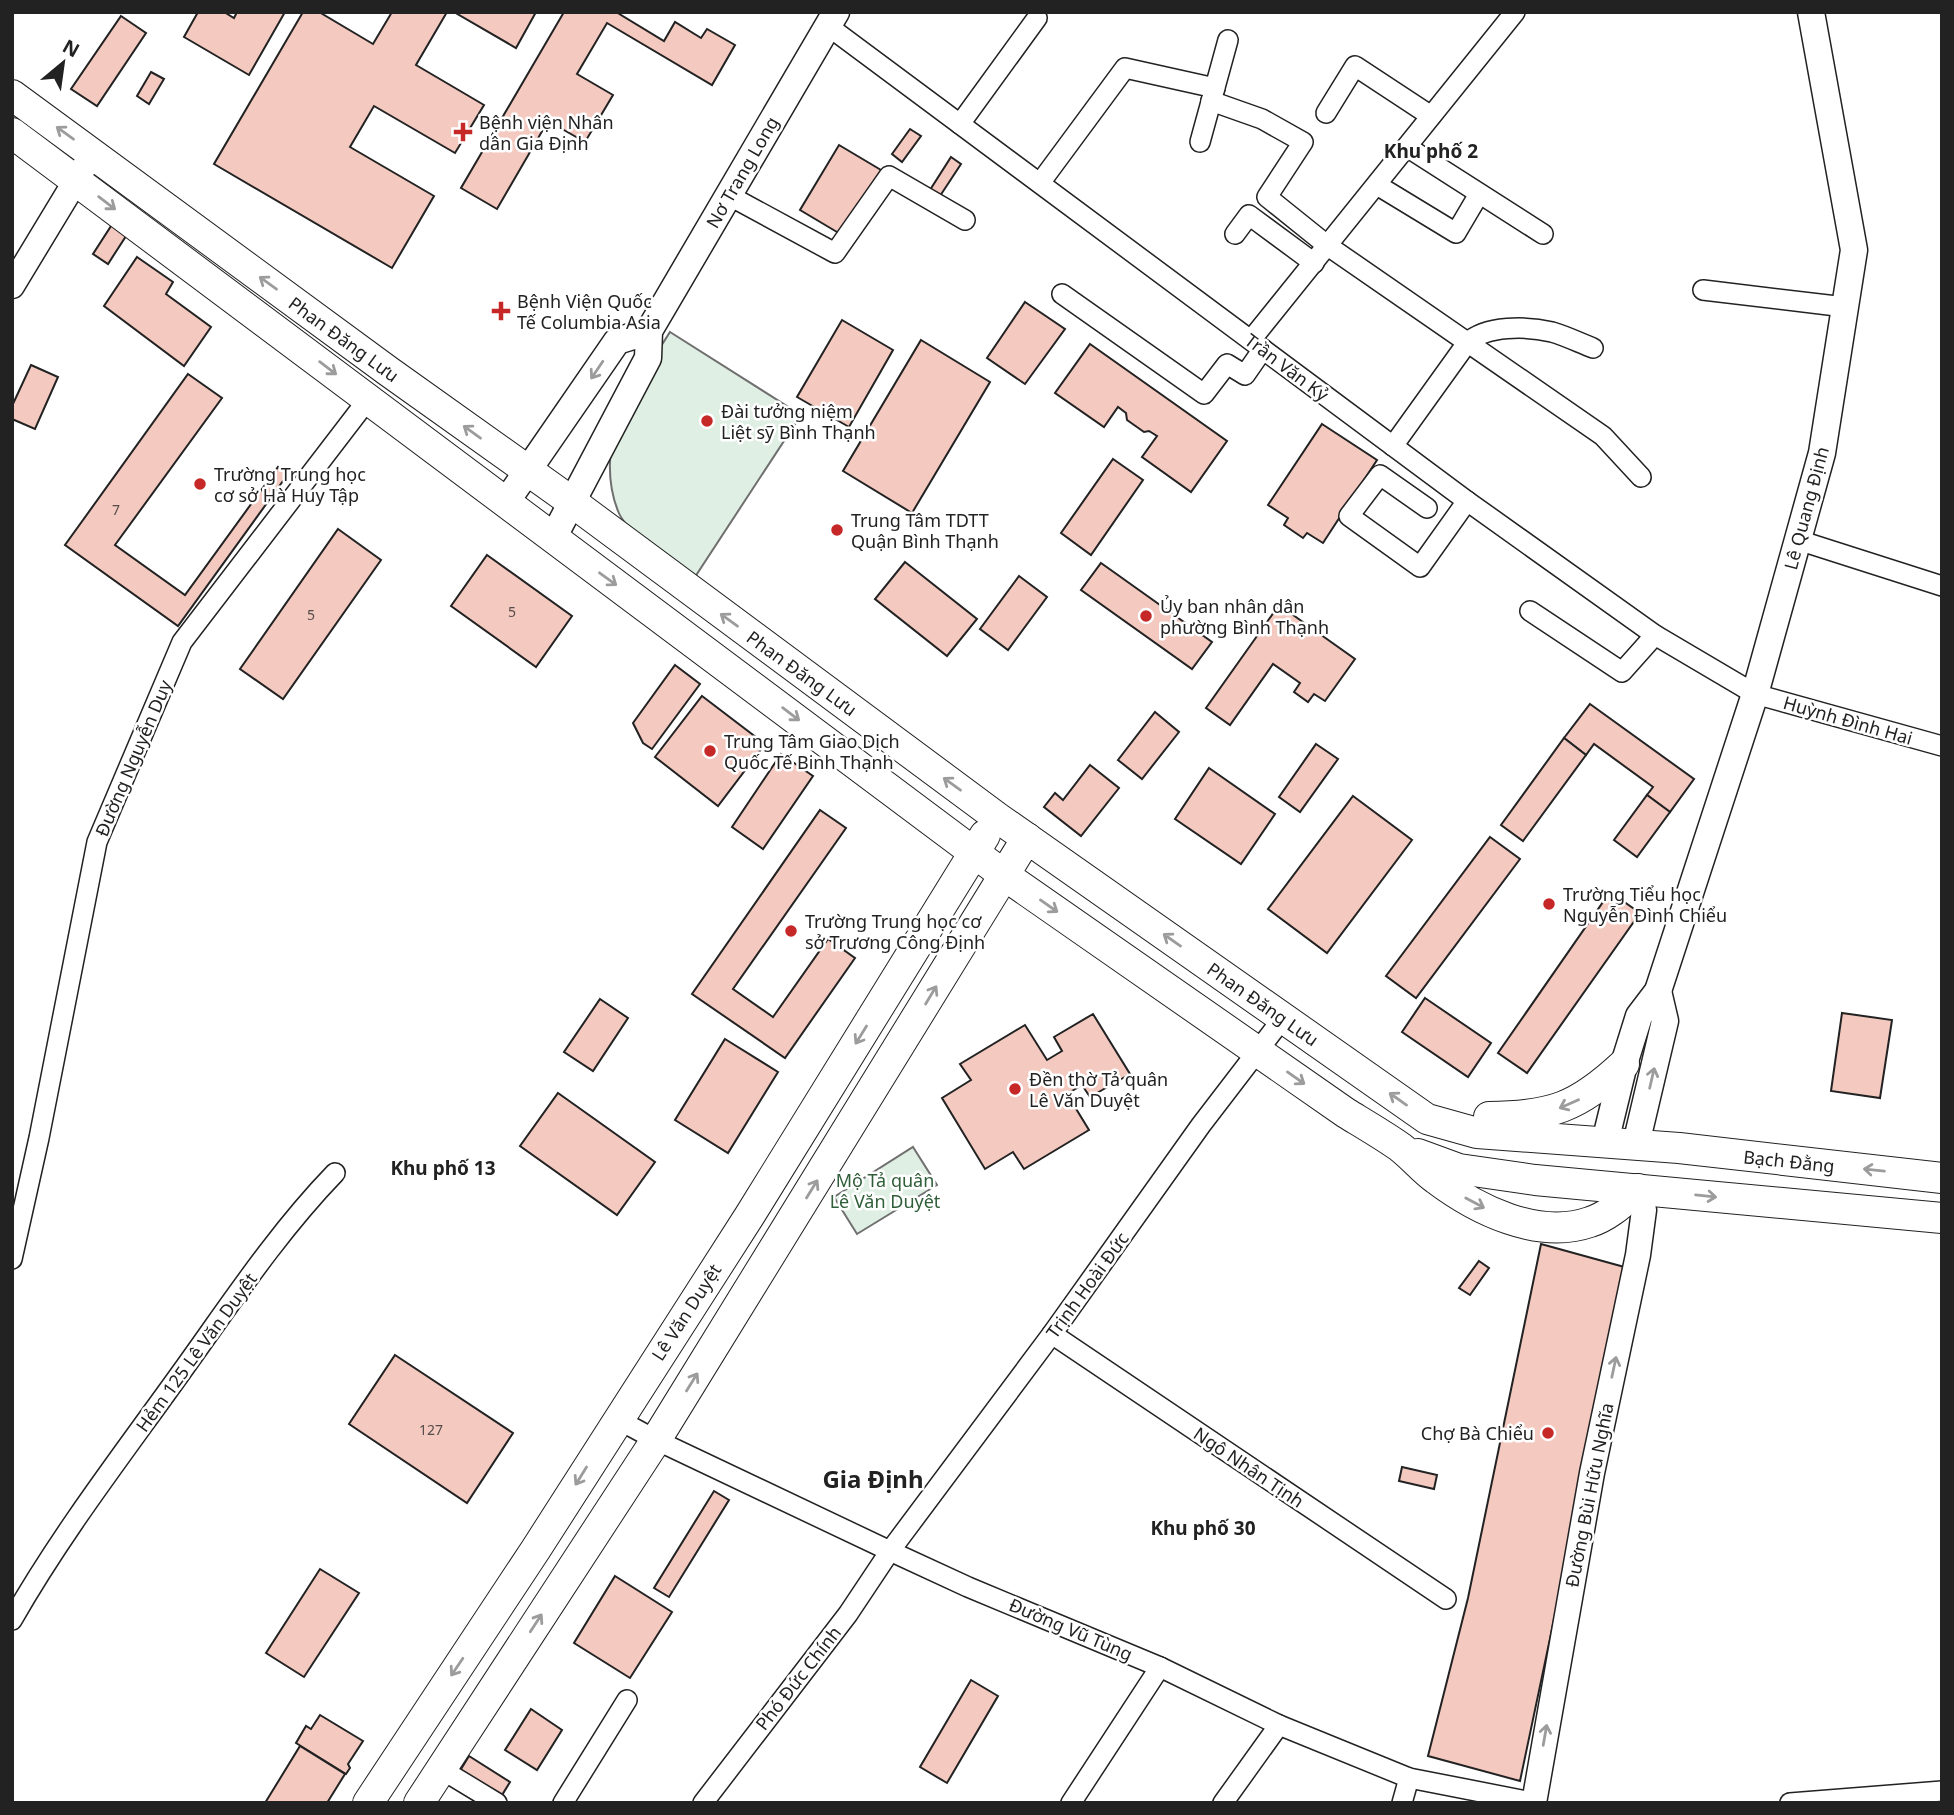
<svg xmlns="http://www.w3.org/2000/svg" width="1954" height="1815" viewBox="0 0 1954 1815" font-family="'Noto Sans',sans-serif">
<rect width="100%" height="100%" fill="#fff"/>
<g fill="#e0efe3" stroke="#6f6f6f" stroke-width="2">
<path d="M670,332L801,415L693,580C674,565 626,533 618,511C606,481 609,446 617,416Z"/>
<path d="M913,1147L937,1185L857,1234L834,1197Z"/>
</g>
<g fill="#f3c9c0" stroke="#222" stroke-width="2">
<path d="M198,12H224L234,18L237,12H285L249,75L184,37Z"/>
<path d="M303,12H319L373,44L392,12H447L416,65L484,105L455,153L374,106L350,147L434,196L392,268L214,164Z"/>
<path d="M454,12H536L516,48Z"/>
<path d="M564,12H616L664,41L675,22L701,38L707,29L735,45L712,85L607,23L577,74L613,95L585,142L548,121L497,209L461,188Z"/>
<path d="M121,16L146,33L97,106L71,89Z"/>
<path d="M151,72L164,79L149,104L137,96Z"/>
<path d="M910,129L921,136L902,162L892,154Z"/>
<path d="M839,145L881,170L842,235L800,210Z"/>
<path d="M951,157L961,164L940,196L930,190Z"/>
<path d="M113,223L128,233L108,264L93,254Z"/>
<path d="M137,257L173,282L166,294L211,327L184,366L104,306Z"/>
<path d="M1025,302L1065,329L1025,384L987,358Z"/>
<path d="M842,320L893,350L849,427L797,397Z"/>
<path d="M921,340L990,382L912,513L843,471Z"/>
<path d="M1090,344L1227,441L1191,492L1142,457L1157,436L1149,431L1144,432L1127,420L1126,413L1118,407L1104,427L1055,393Z"/>
<path d="M31,365L58,377L35,429L12,419V406Z"/>
<path d="M188,374L222,398L115,545L185,595L278,467L288,474L178,626L65,545Z"/>
<path d="M1322,424L1377,460L1323,543L1307,533L1303,538L1284,525L1288,518L1268,505Z"/>
<path d="M1113,459L1143,480L1091,555L1061,533Z"/>
<path d="M338,529L381,560L283,699L240,669Z"/>
<path d="M487,555L572,616L536,667L451,606Z"/>
<path d="M905,562L977,619L947,656L875,599Z"/>
<path d="M1101,563L1212,642L1192,669L1081,590Z"/>
<path d="M1019,576L1047,597L1008,650L980,629Z"/>
<path d="M1279,605L1355,659L1325,701L1314,694L1308,702L1294,692L1300,683L1273,664L1230,725L1206,708Z"/>
<path d="M675,665L700,684L652,749L643,743L633,723Z"/>
<path d="M702,696L765,744L718,806L655,757Z"/>
<path d="M1590,704L1694,779L1670,812L1647,795L1653,787L1594,744L1586,755L1564,738Z"/>
<path d="M1155,712L1179,732L1142,779L1118,760Z"/>
<path d="M1564,738L1586,755L1523,841L1501,825Z"/>
<path d="M1316,744L1338,759L1300,812L1279,797Z"/>
<path d="M781,754L813,776L763,849L732,827Z"/>
<path d="M1090,765L1119,788L1081,836L1044,807L1055,793L1063,800Z"/>
<path d="M1209,768L1275,814L1241,864L1175,819Z"/>
<path d="M1647,795L1670,812L1637,857L1614,840Z"/>
<path d="M1353,796L1412,840L1327,953L1268,909Z"/>
<path d="M820,810L846,828L733,989L773,1017L828,939L855,958L785,1058L692,994Z"/>
<path d="M1490,837L1520,859L1416,998L1386,976Z"/>
<path d="M1610,892L1640,913L1527,1073L1498,1053Z"/>
<path d="M1425,998L1491,1043L1468,1077L1402,1032Z"/>
<path d="M600,999L628,1018L593,1071L564,1052Z"/>
<path d="M1842,1013L1892,1020L1880,1098L1831,1091Z"/>
<path d="M1093,1014L1130,1074L1090,1097L1082,1085L1067,1094L1089,1130L1024,1169L1013,1152L985,1169L942,1098L971,1080L960,1064L1025,1025L1047,1060L1062,1051L1054,1037Z"/>
<path d="M725,1039L778,1072L728,1153L675,1120Z"/>
<path d="M558,1093L655,1162L617,1215L520,1146Z"/>
<path d="M1541,1244L1628,1268L1520,1781L1428,1756L1468,1598Z"/>
<path d="M1479,1261L1489,1268L1470,1295L1459,1288Z"/>
<path d="M395,1355L513,1433L467,1503L349,1424Z"/>
<path d="M1402,1467L1437,1475L1434,1489L1399,1481Z"/>
<path d="M714,1491L729,1500L669,1597L654,1588Z"/>
<path d="M320,1569L359,1593L304,1677L266,1653Z"/>
<path d="M615,1576L672,1612L630,1678L574,1643Z"/>
<path d="M971,1680L998,1696L947,1783L920,1767Z"/>
<path d="M531,1709L562,1730L537,1770L505,1750Z"/>
<path d="M320,1715L363,1741L348,1764L350,1768L346,1774L296,1743L306,1726L311,1729Z"/>
<path d="M300,1746L345,1774L327,1803H265Z"/>
<path d="M469,1756L510,1782L499,1800L458,1774Z"/>
</g>
<g fill="none" stroke-linecap="round" stroke-linejoin="round">
<g stroke="#222" stroke-width="22">
<g id="minor">
<path d="M828,26L1467,501L1655,635L1755,694L1942,746"/>
<path d="M1211,101L1262,119L1303,142L1267,197L1328,246L1603,436L1641,477"/>
<path d="M1326,113L1355,66L1431,116"/>
<path d="M960,124L1037,18"/>
<path d="M1200,142L1228,40"/>
<path d="M1407,147L1543,234"/>
<path d="M1040,183L1125,68L1215,88"/>
<path d="M1377,185L1456,233L1479,194"/>
<path d="M728,195L835,253L889,176L965,220"/>
<path d="M1235,234L1249,215L1314,263"/>
<path d="M1703,290L1845,307"/>
<path d="M1062,294L1204,394L1227,364L1245,375L1263,349"/>
<path d="M1251,340L1515,12"/>
<path d="M1393,446L1467,343C1486,325 1527,326 1552,332C1566,336 1580,343 1593,348"/>
<path d="M1427,508L1380,475L1349,516L1420,567L1467,501"/>
<path d="M1798,540L1942,586"/>
<path d="M1530,611L1622,672L1655,635"/>
<path d="M12,1259L39,1138L97,842L182,642L369,398"/>
<path d="M1052,1334L1446,1599"/>
<path d="M617,1419L656,1440L890,1551L968,1587L1160,1667L1279,1725L1409,1778L1537,1803"/>
<path d="M12,1620C61,1534 122,1455 180,1374C229,1306 276,1234 335,1173"/>
<path d="M441,1769L497,1803"/>
<path d="M563,1803L627,1700"/>
<path d="M703,1803L848,1614L890,1551L1052,1334L1201,1125L1283,1018"/>
<path d="M1071,1803L1160,1667"/>
<path d="M1223,1803L1279,1725"/>
<path d="M1402,1803L1409,1778"/>
<path d="M1790,1803L1942,1791"/>
</g>
</g>
<g stroke="#222" stroke-width="27">
<g id="tertiary">
<path d="M12,286L84,167"/>
<path d="M1534,1803L1592,1473L1638,1255L1644,1210L1638,1189"/>
</g>
</g>
<g stroke="#222" stroke-width="29">
<g id="secondary">
<path d="M506,502L617,341L649,331"/>
<path d="M553,538L648,358L649,331L836,12"/>
<path d="M1605,1142L1624,1064L1639,1016L1658,991L1755,694L1822,453L1845,307L1854,250L1811,12"/>
<path d="M1636,1144L1665,1021L1658,991"/>
</g>
</g>
<g stroke="#222" stroke-width="32">
<g id="primary">
<path d="M12,95L388,371L572,502L998,818L1427,1119L1477,1133L1679,1148L1942,1178"/>
<path d="M12,133L1004,875L1346,1113C1364,1124 1383,1135 1400,1147C1413,1157 1423,1170 1436,1179C1477,1210 1538,1240 1590,1222C1609,1216 1623,1202 1638,1189"/>
<path d="M1489,1117C1552,1116 1577,1108 1624,1064"/>
<path d="M1418,1154L1459,1169L1535,1180L1942,1218"/>
<path d="M368,1803L536,1549L750,1215L985,835"/>
<path d="M419,1803L656,1440L1027,838"/>
</g>
</g>
<use href="#minor" stroke="#fff" stroke-width="19"/>
<use href="#tertiary" stroke="#fff" stroke-width="24"/>
<use href="#secondary" stroke="#fff" stroke-width="26"/>
<use href="#primary" stroke="#fff" stroke-width="30"/>
</g>
<defs><path id="oneway-shaft" d="M-6 0H5M1.5-3L5.5 0L1.5 3" fill="none" stroke-width="1.6" stroke-linecap="round" stroke-linejoin="round" transform="scale(1.75)"/></defs>
<g stroke="#9c9c9c">
<use href="#oneway-shaft" transform="translate(65 133) rotate(-144)"/>
<use href="#oneway-shaft" transform="translate(107 203) rotate(37)"/>
<use href="#oneway-shaft" transform="translate(268 283) rotate(-144)"/>
<use href="#oneway-shaft" transform="translate(328 368) rotate(37)"/>
<use href="#oneway-shaft" transform="translate(597 370) rotate(124)"/>
<use href="#oneway-shaft" transform="translate(472 432) rotate(-144)"/>
<use href="#oneway-shaft" transform="translate(608 579) rotate(36)"/>
<use href="#oneway-shaft" transform="translate(729 620) rotate(-144)"/>
<use href="#oneway-shaft" transform="translate(791 714) rotate(37)"/>
<use href="#oneway-shaft" transform="translate(952 784) rotate(-144)"/>
<use href="#oneway-shaft" transform="translate(1049 906) rotate(35)"/>
<use href="#oneway-shaft" transform="translate(1172 940) rotate(-145)"/>
<use href="#oneway-shaft" transform="translate(931 995) rotate(-59)"/>
<use href="#oneway-shaft" transform="translate(861 1035) rotate(122)"/>
<use href="#oneway-shaft" transform="translate(1296 1078) rotate(35)"/>
<use href="#oneway-shaft" transform="translate(1652 1078) rotate(-77)"/>
<use href="#oneway-shaft" transform="translate(1398 1099) rotate(-145)"/>
<use href="#oneway-shaft" transform="translate(1569 1104) rotate(156)"/>
<use href="#oneway-shaft" transform="translate(1874 1170) rotate(-174)"/>
<use href="#oneway-shaft" transform="translate(812 1189) rotate(-58)"/>
<use href="#oneway-shaft" transform="translate(1706 1196) rotate(6)"/>
<use href="#oneway-shaft" transform="translate(1475 1203) rotate(28)"/>
<use href="#oneway-shaft" transform="translate(1614 1367) rotate(-78)"/>
<use href="#oneway-shaft" transform="translate(692 1382) rotate(-58)"/>
<use href="#oneway-shaft" transform="translate(581 1476) rotate(122)"/>
<use href="#oneway-shaft" transform="translate(536 1623) rotate(-57)"/>
<use href="#oneway-shaft" transform="translate(457 1667) rotate(124)"/>
<use href="#oneway-shaft" transform="translate(1545 1735) rotate(-80)"/>
</g>
<g fill="#c62828" stroke="#fff" stroke-width="2.5">
<path d="M459.5 121.5h7v7h7v7h-7v7h-7v-7h-7v-7h7z"/>
<path d="M497.5 300.5h7v7h7v7h-7v7h-7v-7h-7v-7h7z"/>
<circle cx="707" cy="421" r="7"/>
<circle cx="200" cy="484" r="7"/>
<circle cx="837" cy="530" r="7"/>
<circle cx="1146" cy="616" r="7"/>
<circle cx="710" cy="751" r="7"/>
<circle cx="1549" cy="904" r="7"/>
<circle cx="791" cy="931" r="7"/>
<circle cx="1015" cy="1089" r="7"/>
<circle cx="1548" cy="1433" r="7"/>
</g>
<g text-anchor="middle" dominant-baseline="central" stroke-width="5" stroke-linejoin="round" paint-order="stroke">
<g font-size="14" fill="#564c4a">
<text x="116" y="509">7</text>
<text x="512" y="611">5</text>
<text x="311" y="614">5</text>
<text x="431" y="1429">127</text>
</g>
<g font-size="18" fill="#222" stroke="#fff" text-anchor="start">
<text x="479" y="122">Bệnh viện Nhân<tspan x="479" dy="21">dân Gia Định</tspan></text>
<text x="517" y="301">Bệnh Viện Quốc<tspan x="517" dy="21">Tế Columbia Asia</tspan></text>
<text x="721" y="411">Đài tưởng niệm<tspan x="721" dy="21">Liệt sỹ Bình Thạnh</tspan></text>
<text x="214" y="474">Trường Trung học<tspan x="214" dy="21">cơ sở Hà Huy Tập</tspan></text>
<text x="851" y="520">Trung Tâm TDTT<tspan x="851" dy="21">Quận Bình Thạnh</tspan></text>
<text x="1160" y="606">Ủy ban nhân dân<tspan x="1160" dy="21">phường Bình Thạnh</tspan></text>
<text x="724" y="741">Trung Tâm Giao Dịch<tspan x="724" dy="21">Quốc Tế Binh Thạnh</tspan></text>
<text x="1563" y="894">Trường Tiểu học<tspan x="1563" dy="21">Nguyễn Đình Chiểu</tspan></text>
<text x="805" y="921">Trường Trung học cơ<tspan x="805" dy="21">sở Trương Công Định</tspan></text>
<text x="1029" y="1079">Đền thờ Tả quân<tspan x="1029" dy="21">Lê Văn Duyệt</tspan></text>
<text x="1534" y="1433" text-anchor="end">Chợ Bà Chiểu</text>
</g>
<g font-size="18" fill="#222" stroke="#fff">
<text transform="translate(742 172) rotate(-60)">Nơ Trang Long</text>
<text transform="translate(344 339) rotate(36)">Phan Đăng Lưu</text>
<text transform="translate(1287 367) rotate(37)">Trần Văn Kỷ</text>
<text transform="translate(1806 508) rotate(-75)">Lê Quang Định</text>
<text transform="translate(802 673) rotate(36)">Phan Đăng Lưu</text>
<text transform="translate(1848 720) rotate(16)">Huỳnh Đình Hai</text>
<text transform="translate(133 758) rotate(-67)">Đường Nguyễn Duy</text>
<text transform="translate(1263 1004) rotate(35)">Phan Đăng Lưu</text>
<text transform="translate(1789 1161) rotate(6)">Bạch Đằng</text>
<text transform="translate(1087 1285) rotate(-54)">Trịnh Hoài Đức</text>
<text transform="translate(686 1312) rotate(-57)">Lê Văn Duyệt</text>
<text transform="translate(196 1352) rotate(-54)">Hẻm 125 Lê Văn Duyệt</text>
<text transform="translate(1249 1467) rotate(34)">Ngô Nhân Tịnh</text>
<text transform="translate(1589 1495) rotate(-79)">Đường Bùi Hữu Nghĩa</text>
<text transform="translate(1071 1629) rotate(23)">Đường Vũ Tùng</text>
<text transform="translate(798 1678) rotate(-52)">Phó Đức Chính</text>
</g>
<g font-size="18" fill="#2f5e38" stroke="#fff">
<text x="885" y="1180">Mộ Tả quân<tspan x="885" dy="21">Lê Văn Duyệt</tspan></text>
</g>
<g font-size="19" font-weight="bold" fill="#222" stroke="#fff">
<text x="1431" y="151">Khu phố 2</text>
<text x="443" y="1168">Khu phố 13</text>
<text x="1203" y="1528">Khu phố 30</text>
</g>
<g font-size="24" font-weight="bold" fill="#222" stroke="#fff">
<text x="873" y="1478">Gia Định</text>
</g>
</g>
<rect width="1954" height="1815" fill="none" stroke="#222222" stroke-width="28"/>
<g transform="translate(63 63) rotate(29)" stroke="#ffffff" stroke-width="5" paint-order="stroke">
<path d="M0-5L12 26L0 18L-12 26Z" fill="#222222"/>
<text y="-10" font-size="19" font-weight="bold" text-anchor="middle" fill="#222222">N</text>
</g>
</svg>
